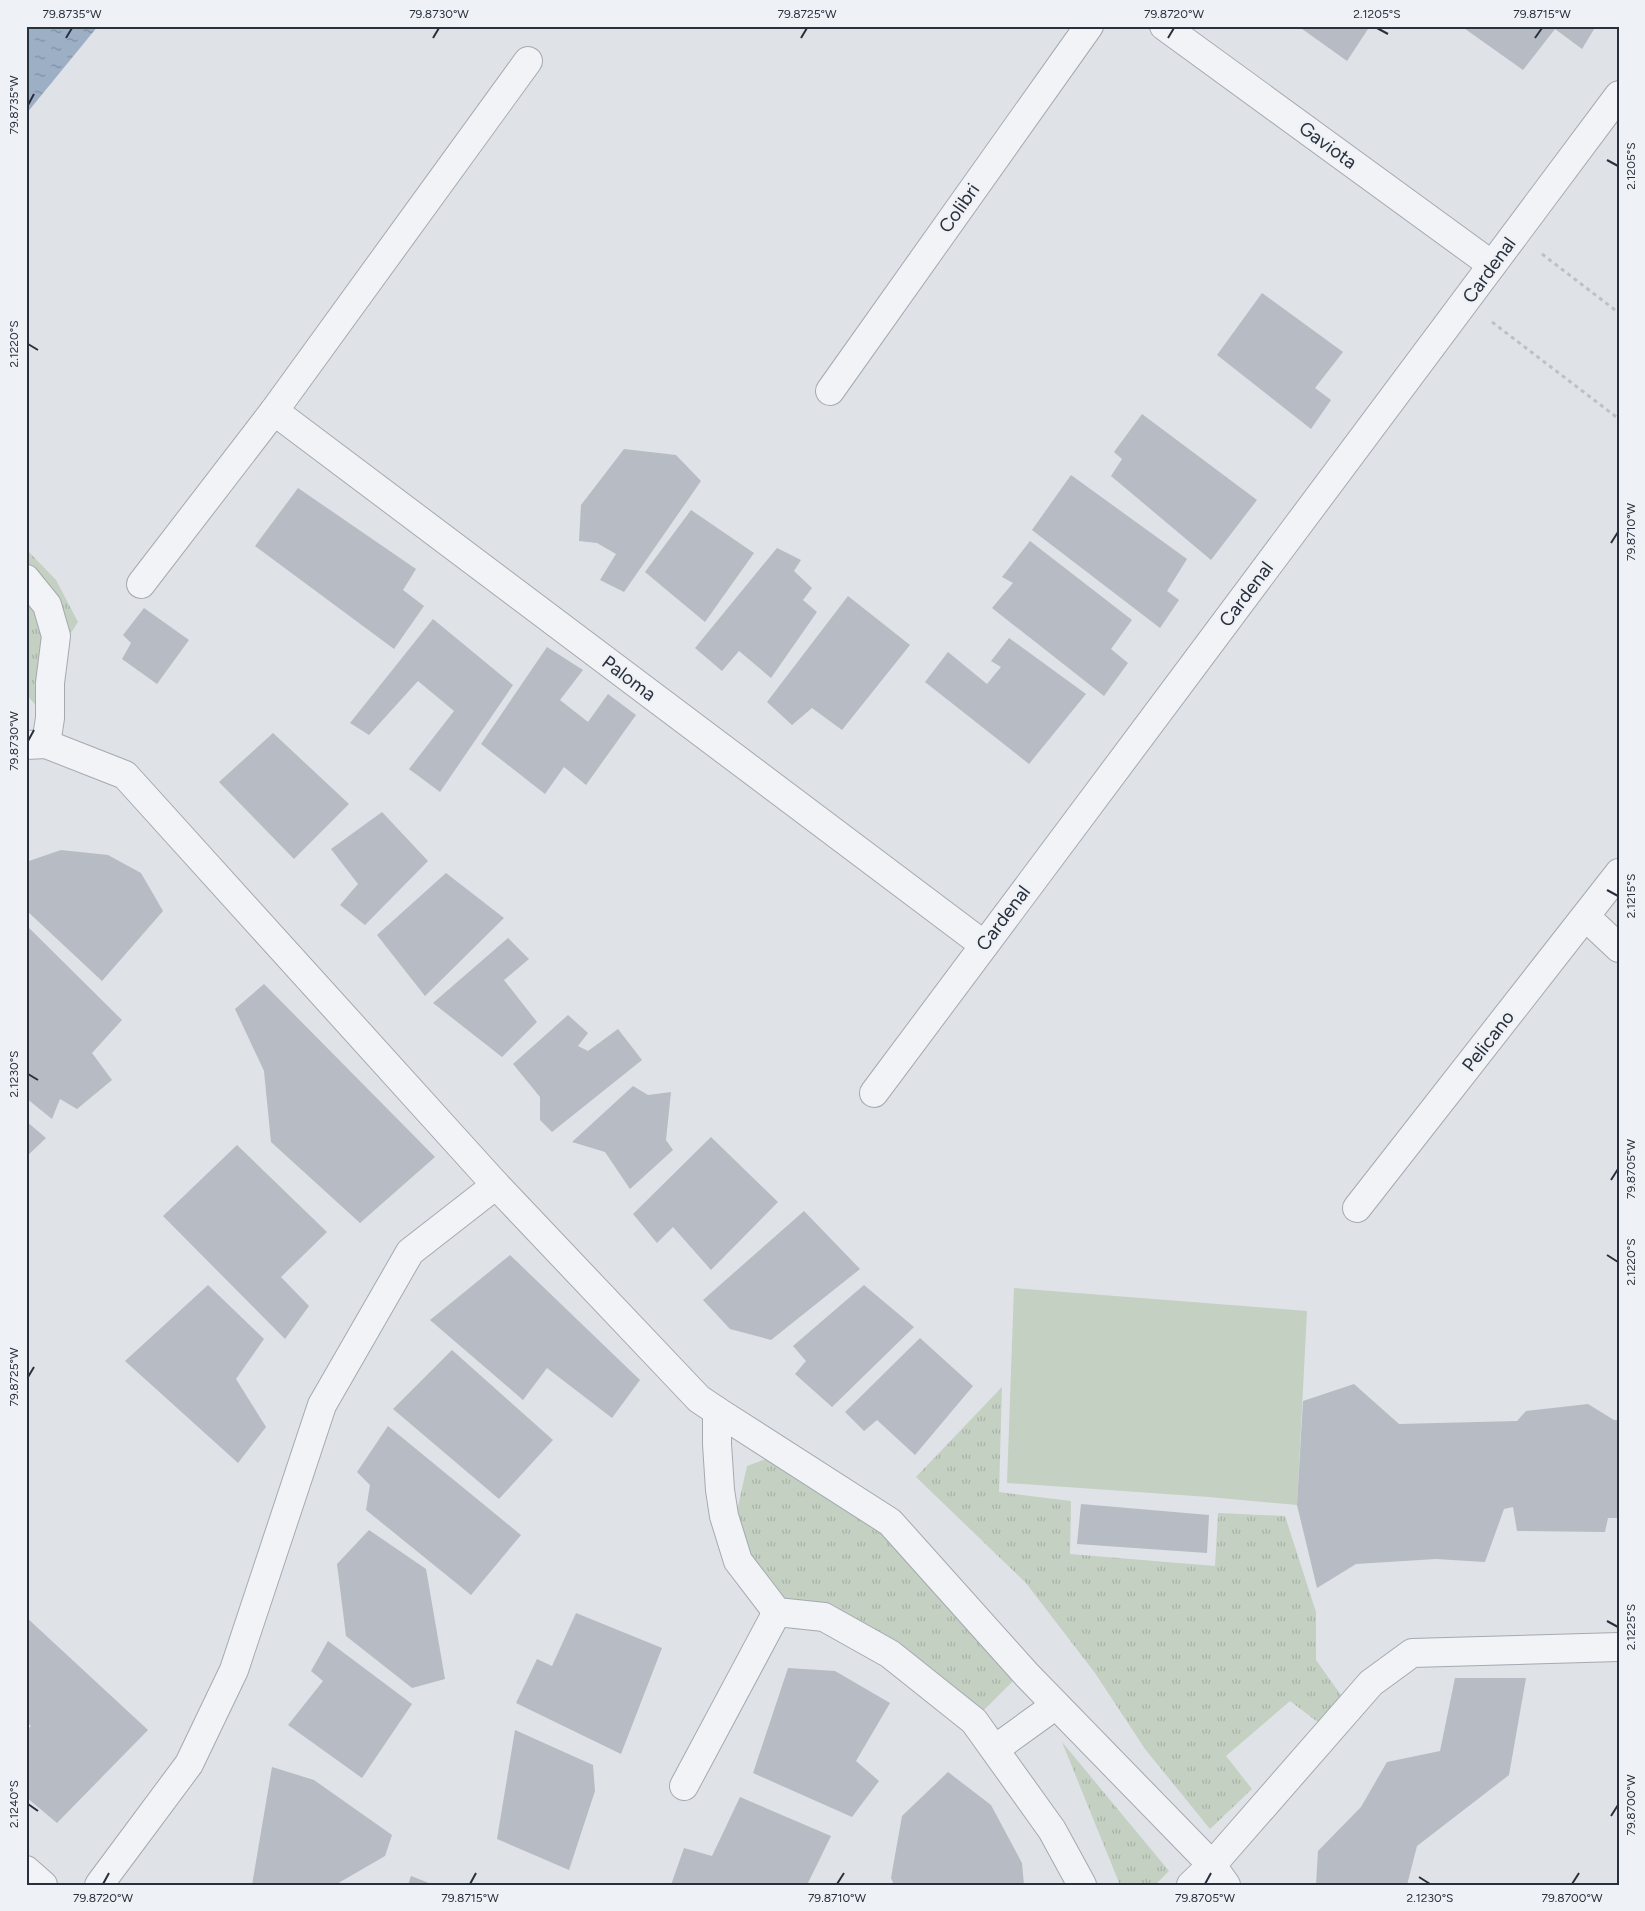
<svg xmlns="http://www.w3.org/2000/svg" width="1645" height="1911" viewBox="0 0 1645 1911" font-family="Figtree,sans-serif">
<defs>
<pattern id="park-tufts" width="24" height="20" patternUnits="userSpaceOnUse" patternTransform="scale(1.25)"><rect width="24" height="20" fill="#c4d0c1"/><path d="M3 7l-1-3M5 7V3M7 7l1-3M15 17l-1-3M17 17v-4M19 17l1-3" fill="none" stroke="#a8b3a7"/></pattern>
<pattern id="water-ripples" width="26" height="14" patternUnits="userSpaceOnUse" patternTransform="scale(1.25)"><rect width="26" height="14" fill="#9cafc5"/><path d="M2 4q2-2 4 0t4 0M15 11q2-2 4 0t4 0" fill="none" stroke="#7f8fa1"/></pattern>
</defs>
<rect width="100%" height="100%" fill="#dfe2e7"/>
<g fill="url(#park-tufts)">
<path d="M26,549L56,580L78,622L45,672V716L26,694Z"/>
<path d="M1002,1387L999,1492L1071,1501L1070,1554L1215,1566L1218,1513L1285,1516L1316,1612V1660L1343,1698L1323,1726L1290,1701L1226,1756L1252,1789L1210,1829L1145,1749L1095,1673L1026,1583L916,1477Z"/>
<path d="M780,1454L900,1533L1022,1672L980,1714L828,1622L775,1615L747,1568L736,1515L747,1466Z"/>
<path d="M1062,1742L1169,1871L1155,1885H1120Z"/>
</g>
<path fill="#c4d0c1" d="M1014,1288L1307,1311L1297,1505L1209,1497L1007,1483Z"/>
<path fill="url(#water-ripples)" d="M26,26H98L26,114Z"/>
<g fill="#b7bbc3">
<path d="M1298,26H1370L1347,61Z"/>
<path d="M1461,26H1596L1582,49L1555,29L1523,70Z"/>
<path d="M1262,293L1343,352L1315,388L1331,400L1311,429L1217,355Z"/>
<path d="M1142,414L1257,500L1211,560L1111,476L1122,459L1114,452Z"/>
<path d="M624,449L676,455L701,481L624,592L600,580L616,554L597,543L579,541L581,505Z"/>
<path d="M1071,475L1187,559L1167,591L1179,600L1160,628L1032,530Z"/>
<path d="M298,488L416,569L403,590L424,606L394,649L255,546Z"/>
<path d="M691,510L754,553L705,622L645,572Z"/>
<path d="M1030,541L1132,620L1111,649L1128,663L1104,696L992,608L1013,583L1002,577Z"/>
<path d="M777,548L801,560L794,571L812,588L803,600L817,612L771,678L739,651L722,671L695,648Z"/>
<path d="M848,596L910,645L842,730L812,708L792,725L767,702Z"/>
<path d="M144,608L189,640L157,684L122,659L131,643L123,635Z"/>
<path d="M433,619L513,685L440,792L409,769L454,711L418,681L369,735L350,723Z"/>
<path d="M1009,638L1086,694L1029,764L925,682L948,652L987,684L1001,667L991,661Z"/>
<path d="M547,647L583,670L560,700L588,722L608,694L636,715L586,785L564,767L545,794L481,744Z"/>
<path d="M273,733L349,804L294,859L219,782Z"/>
<path d="M382,812L428,861L365,925L340,905L358,884L331,849Z"/>
<path d="M61,850L108,855L141,873L163,911L102,981L26,910V862Z"/>
<path d="M446,873L504,918L425,996L377,935Z"/>
<path d="M26,925L122,1020L92,1053L112,1080L77,1109L60,1099L52,1119L26,1098Z"/>
<path d="M508,938L529,959L504,980L537,1022L502,1057L433,1003Z"/>
<path d="M264,984L435,1157L360,1223L271,1142L264,1071L235,1009Z"/>
<path d="M568,1015L588,1033L578,1046L588,1051L618,1029L642,1060L552,1132L540,1120V1097L513,1064Z"/>
<path d="M633,1086L648,1095L671,1092L666,1140L673,1150L630,1189L605,1152L572,1142Z"/>
<path d="M26,1121L46,1138L26,1157Z"/>
<path d="M711,1137L778,1202L711,1270L673,1227L657,1243L633,1214Z"/>
<path d="M237,1145L327,1232L281,1277L309,1306L285,1339L163,1216Z"/>
<path d="M804,1211L860,1269L771,1340L730,1329L703,1300Z"/>
<path d="M510,1255L640,1380L612,1418L547,1368L523,1400L430,1320Z"/>
<path d="M208,1285L264,1339L236,1379L266,1427L238,1463L125,1361Z"/>
<path d="M864,1285L914,1327L832,1407L795,1374L806,1361L793,1346Z"/>
<path d="M920,1338L973,1386L915,1455L877,1420L864,1431L845,1412Z"/>
<path d="M452,1350L553,1440L499,1499L393,1409Z"/>
<path d="M1354,1384L1399,1424L1517,1421L1526,1411L1588,1404L1614,1420H1619V1518H1608L1605,1532L1517,1531L1513,1507L1504,1509L1485,1562L1436,1559L1356,1564L1317,1588L1297,1505L1303,1401Z"/>
<path d="M388,1426L521,1535L471,1595L366,1510L370,1485L357,1472Z"/>
<path d="M1081,1504L1209,1515L1207,1553L1077,1544Z"/>
<path d="M369,1530L426,1569L445,1679L412,1688L346,1636L337,1564Z"/>
<path d="M576,1613L662,1648L621,1754L516,1703L537,1659L552,1666Z"/>
<path d="M26,1617L148,1730L57,1823L26,1797V1731L31,1726L26,1722Z"/>
<path d="M328,1641L412,1704L362,1778L288,1725L323,1681L311,1671Z"/>
<path d="M788,1668L835,1671L890,1703L856,1761L879,1781L852,1817L753,1773Z"/>
<path d="M1455,1678H1526L1509,1775L1417,1846L1407,1885H1316L1318,1851L1361,1807L1387,1762L1440,1751Z"/>
<path d="M515,1730L593,1765L595,1791L569,1870L497,1839Z"/>
<path d="M272,1767L314,1780L392,1835L385,1856L335,1885H252Z"/>
<path d="M948,1772L991,1805L1022,1863L1024,1885H894L891,1878L902,1816Z"/>
<path d="M740,1797L831,1836L807,1885H671L684,1848L712,1856Z"/>
<path d="M411,1876L434,1885H408Z"/>
</g>
<g fill="none" stroke-linecap="round" stroke-linejoin="round">
<g stroke="#a5a9b1" stroke-width="30">
<g id="minor">
<path d="M1164,26L1492,265"/>
<path d="M830,391L1089,26"/>
<path d="M274,411L984,945"/>
<path d="M26,579L47,605L56,636L50,683V718L46,744"/>
<path d="M141,584L274,411L528,61"/>
<path d="M26,745L46,744L125,775L496,1185L699,1399L717,1411"/>
<path d="M1586,917L1619,948"/>
<path d="M874,1093L1619,95"/>
<path d="M1357,1208L1619,873"/>
<path d="M995,1749L1056,1705"/>
<path d="M684,1786L777,1612"/>
<path d="M26,1870L43,1885"/>
<path d="M99,1885L189,1764L234,1670L322,1405L410,1252L496,1185"/>
<path d="M1082,1885L1052,1830L974,1721L890,1654L824,1617L777,1612L738,1561L724,1516L720,1490L717,1444V1411L890,1522L1027,1675L1212,1865L1226,1885"/>
<path d="M1191,1885L1212,1865L1371,1683L1412,1653L1619,1647"/>
</g>
</g>
<g stroke="#bdc0c6" stroke-width="3" stroke-dasharray="4 4" stroke-linecap="butt">
<path d="M1542,254L1619,313"/>
<path d="M1492,322L1619,419"/>
</g>
<use href="#minor" stroke="#f1f3f6" stroke-width="28"/>
</g>
<path fill="none" stroke="#29303d" stroke-width="2" d="M1377,28L1388,34M66,38L72,28M433,38L439,28M801,38L807,28M1168,38L1174,28M1535,38L1542,28M28,105L34,94M1607,160L1618,166M28,344L38,350M1611,543L1618,532M28,741L34,730M1607,890L1618,896M28,1074L38,1080M1611,1180L1618,1169M1607,1255L1618,1262M28,1377L34,1367M1607,1621L1618,1627M28,1804L38,1811M1611,1816L1618,1805M1419,1877L1430,1884M103,1884L109,1873M470,1884L476,1873M837,1884L844,1873M1205,1884L1211,1873M1572,1884L1579,1873"/>
<g text-anchor="middle" dominant-baseline="central" stroke-width="4.5" stroke-linejoin="round" paint-order="stroke">
<g font-size="19" fill="#29303d" stroke="#eef1f5">
<text transform="translate(1328 145) rotate(36)">Gaviota</text>
<text transform="translate(959 208) rotate(-55)">Colibri</text>
<text transform="translate(1489 270) rotate(-54)">Cardenal</text>
<text transform="translate(1246 594) rotate(-53)">Cardenal</text>
<text transform="translate(629 678) rotate(37)">Paloma</text>
<text transform="translate(1003 918) rotate(-53)">Cardenal</text>
<text transform="translate(1488 1041) rotate(-52)">Pelicano</text>
</g>
</g>
<rect width="1645" height="1911" fill="none" stroke="#eef1f5" stroke-width="55"/>
<rect x="28" y="28" width="1590" height="1856" fill="none" stroke="#29303d" stroke-width="2"/>
<g font-size="12" text-anchor="middle" fill="#29303d">
<text x="72" y="18">79.8735°W</text>
<text x="439" y="18">79.8730°W</text>
<text x="807" y="18">79.8725°W</text>
<text x="1174" y="18">79.8720°W</text>
<text x="1377" y="18">2.1205°S</text>
<text x="1542" y="18">79.8715°W</text>
<text transform="translate(14 105) rotate(-90)" y="4">79.8735°W</text>
<text transform="translate(1631 166) rotate(-90)" y="4">2.1205°S</text>
<text transform="translate(14 344) rotate(-90)" y="4">2.1220°S</text>
<text transform="translate(1631 532) rotate(-90)" y="4">79.8710°W</text>
<text transform="translate(14 741) rotate(-90)" y="4">79.8730°W</text>
<text transform="translate(1631 896) rotate(-90)" y="4">2.1215°S</text>
<text transform="translate(14 1074) rotate(-90)" y="4">2.1230°S</text>
<text transform="translate(1631 1169) rotate(-90)" y="4">79.8705°W</text>
<text transform="translate(1631 1262) rotate(-90)" y="4">2.1220°S</text>
<text transform="translate(14 1377) rotate(-90)" y="4">79.8725°W</text>
<text transform="translate(1631 1627) rotate(-90)" y="4">2.1225°S</text>
<text transform="translate(14 1804) rotate(-90)" y="4">2.1240°S</text>
<text transform="translate(1631 1805) rotate(-90)" y="4">79.8700°W</text>
<text x="103" y="1902">79.8720°W</text>
<text x="470" y="1902">79.8715°W</text>
<text x="837" y="1902">79.8710°W</text>
<text x="1205" y="1902">79.8705°W</text>
<text x="1430" y="1902">2.1230°S</text>
<text x="1572" y="1902">79.8700°W</text>
</g>
</svg>
